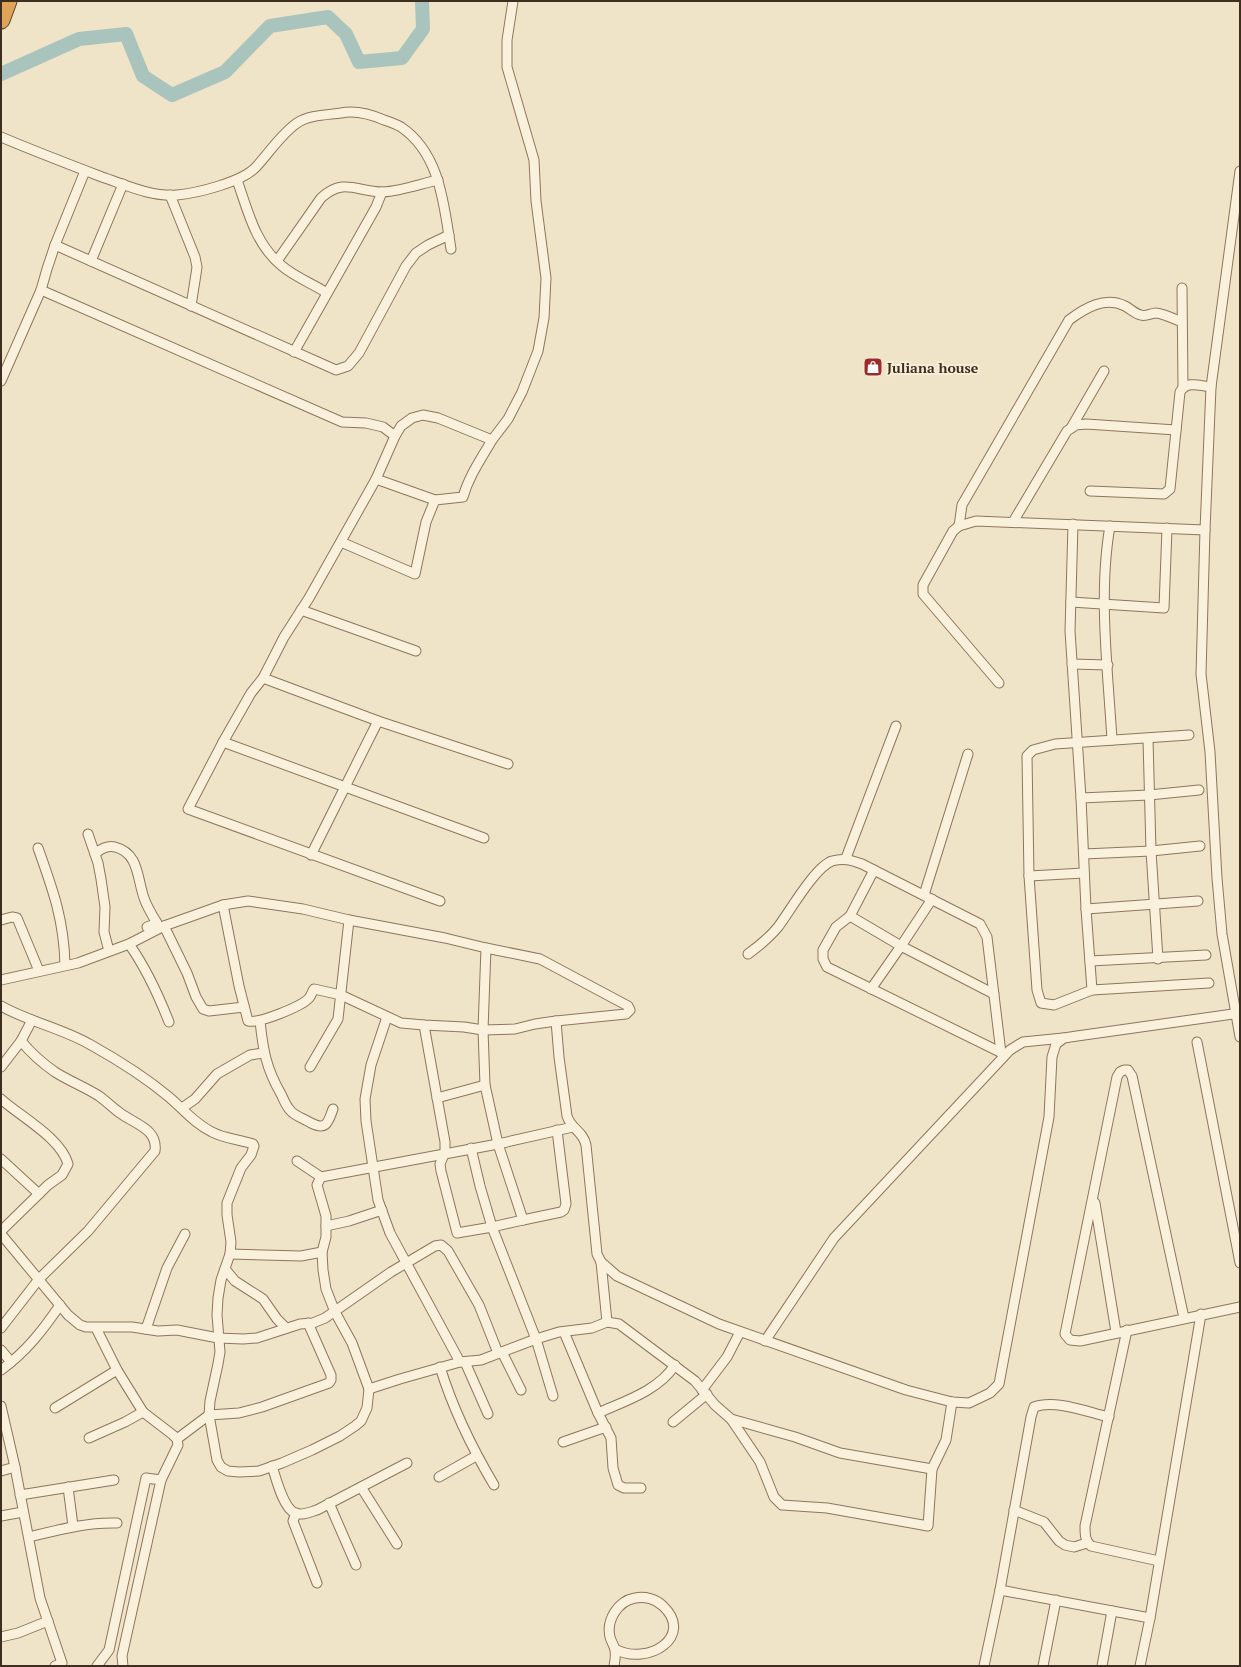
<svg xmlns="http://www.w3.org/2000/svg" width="1241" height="1667" viewBox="0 0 1241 1667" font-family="'PT Serif',serif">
<rect width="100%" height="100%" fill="#f0e4c8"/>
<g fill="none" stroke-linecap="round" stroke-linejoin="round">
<path stroke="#a9c4bc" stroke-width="14" d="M1,74L79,39L126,34L143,76L172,95L225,72L270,26L328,17L346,34L359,62L402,58L423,29L422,1"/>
<g stroke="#8d765c" stroke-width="11">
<g id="street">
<path d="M1,137C34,151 68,164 102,177C126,185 151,197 177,195C198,193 242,182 256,167C269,153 281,134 297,123C309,115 327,115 341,113C356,110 370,114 384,120C390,122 396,124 401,127C441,154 444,207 451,249"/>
<path d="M237,180C248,211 255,244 282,266C295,277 313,284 327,293"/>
<path d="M170,195L195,257L197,267L196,274L191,306"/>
<path d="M55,245L336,370L348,366L359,353L406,266L416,253L428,245L449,235"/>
<path d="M91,261L123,184"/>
<path d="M277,261L321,198C344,177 357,192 383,192C401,191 420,184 438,180"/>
<path d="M1182,288L1183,387"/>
<path d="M41,290L342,422L366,423L383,427L395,436L401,426L412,418L423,415L438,418L492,440L508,419L522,392L538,351L544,318L546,278L536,201L534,160L507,67V40L513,1"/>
<path d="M294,352L376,207L382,192"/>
<path d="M1,381L41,290L47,269L55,245L85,171"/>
<path d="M1071,428L1104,371"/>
<path d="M395,436L376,479L309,598L284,637L263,678L251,693L223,742L188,809L440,901"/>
<path d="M376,479L435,500"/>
<path d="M1090,491L1164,494L1170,489L1180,392C1187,380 1200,386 1211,387"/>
<path d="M1013,522L1067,431L1076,425L1086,424L1176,430"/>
<path d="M1073,524L1070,631L1081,798L1086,909L1092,990L1209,983"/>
<path d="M959,526L962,505L1069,320C1085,308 1105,296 1125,306C1131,309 1135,314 1141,315C1146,317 1151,313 1156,313C1165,314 1174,319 1182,322"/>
<path d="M1110,526C1098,594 1108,671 1112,740"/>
<path d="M1205,530L1201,674L1210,752L1217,878L1222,934L1240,1037"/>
<path d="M341,542L415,574L426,522L435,500L463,497C469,476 481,459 492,440"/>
<path d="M1071,602L1164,608L1167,528"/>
<path d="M301,610L416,651"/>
<path d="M1072,664L1108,665"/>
<path d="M263,678L378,721L508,764"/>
<path d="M999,683L923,594V585L953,531L959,526L976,521L1205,530L1211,387L1240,171"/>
<path d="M1148,739L1151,851L1158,959"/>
<path d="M223,742L484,838"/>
<path d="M1081,798L1149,795L1199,790"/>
<path d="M88,834L98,863L101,879L105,907L104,932L109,951"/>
<path d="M38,848C53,890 64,920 65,965"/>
<path d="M95,854C100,849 108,845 115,847C139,853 137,878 144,898C147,907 152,915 157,923L147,927"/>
<path d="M1084,854L1151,851L1200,846"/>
<path d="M311,855L378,721"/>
<path d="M846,858L896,726"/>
<path d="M874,870L850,916L836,927L823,950V959L827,967L1004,1054"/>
<path d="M1029,876L1084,873"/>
<path d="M924,895L968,754"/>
<path d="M932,899L901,946L994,994"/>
<path d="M223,905L239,986L248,1021C259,1024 302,1006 309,998C311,996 312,992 314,989L341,995L401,1023L424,1025L464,1027L483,1030L515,1029L535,1024L556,1021L559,1057L567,1116C571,1129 583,1131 586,1145L597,1254L601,1262L617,1276L719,1324L906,1390L952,1402L969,1403L990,1393L999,1384L1049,1117L1052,1057L1056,1044L1064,1038L1077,1036L1240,1013"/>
<path d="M1086,909L1198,901"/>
<path d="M850,916L901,946L871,989"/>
<path d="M1,920L12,917L17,918L39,971"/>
<path d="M164,926L187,973L196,997L203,1009L209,1011L244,1007"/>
<path d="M129,944C146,968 158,994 169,1022"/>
<path d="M748,954C759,946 769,938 778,927C790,911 815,867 832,861C844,858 851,860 862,864L980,924L987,937L1001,1053"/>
<path d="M1090,961L1206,955"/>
<path d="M1,980L78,963L129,944L164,926L223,905L248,901L303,909L349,920L445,938L486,948L540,959L628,1006L630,1010L626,1014L556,1021"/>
<path d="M1092,990L1054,1005L1041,1003L1037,990L1029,876L1027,756L1033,750L1055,744L1189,735"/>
<path d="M1,1006C29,1022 62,1028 91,1045C118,1060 145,1077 169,1097C183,1109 195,1124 212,1132C225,1139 239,1139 253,1144L254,1146L251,1155L241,1168L227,1203V1215L231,1242L230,1254L221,1280L218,1298L217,1315L220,1352L218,1364L210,1401L209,1415L217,1460L221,1467L228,1471L239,1472L259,1471L282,1463L312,1450L340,1436L355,1426L361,1421L367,1408L369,1389L352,1343L335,1312L326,1289L323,1270L322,1252L326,1237V1216L317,1185L321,1177L498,1144L573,1127"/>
<path d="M387,1017L371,1065L365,1099L366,1121L378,1200L390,1233L460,1362"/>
<path d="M260,1021C263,1050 266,1068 281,1094C284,1100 286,1106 290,1110C294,1116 305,1119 311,1123C327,1131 328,1122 333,1109"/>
<path d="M424,1025L445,1142V1152L440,1164L441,1171L457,1233L492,1227L536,1339L553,1396"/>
<path d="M1197,1042L1240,1263"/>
<path d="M1,1067L21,1041L32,1020"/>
<path d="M310,1067L338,1019L349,920"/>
<path d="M437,1098L485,1085"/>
<path d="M1,1099C21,1117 61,1138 68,1164L62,1175L48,1185L1,1231"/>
<path d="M182,1108L195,1099L217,1074L250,1055L263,1053"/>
<path d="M471,1148L480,1186L492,1227L523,1220L498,1144L485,1085L483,1030L486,948"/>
<path d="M1,1159L39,1194"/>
<path d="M297,1161L321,1177"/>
<path d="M1095,1203L1116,1332"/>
<path d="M523,1220L561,1212L564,1210L566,1204L557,1130"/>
<path d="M326,1226L349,1221L382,1210"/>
<path d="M1,1234L68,1315L80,1325L86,1327H132L158,1331L177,1330L218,1338L243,1339L257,1338L300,1324L313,1323L325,1318L391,1272L435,1246L441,1245L448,1251L479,1305L498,1353"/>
<path d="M230,1254L301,1256L322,1252"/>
<path d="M601,1262L607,1322"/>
<path d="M225,1269L235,1281L263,1299L277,1319L286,1328"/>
<path d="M1184,1318L1132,1076L1128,1070H1124L1120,1072L1117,1077L1065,1334L1070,1340L1080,1341L1240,1307"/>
<path d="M1,1328L39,1279L88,1231L155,1151C158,1129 135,1124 120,1113C113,1108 106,1101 99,1096C85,1087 69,1081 55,1072C42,1063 31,1053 21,1041"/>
<path d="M96,1328L117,1370L143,1412L173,1435L177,1439L178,1445L161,1480"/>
<path d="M146,1329L167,1268L185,1234"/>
<path d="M1127,1330L1085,1526C1085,1534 1085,1541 1091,1546L1159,1561"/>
<path d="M564,1332L598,1413L611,1438L613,1468L618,1485L624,1488H641"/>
<path d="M765,1341L834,1238L1010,1050L1023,1042L1063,1038"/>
<path d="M1,1350L11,1362"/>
<path d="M502,1352L521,1390"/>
<path d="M465,1362L488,1414"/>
<path d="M440,1367C453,1409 472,1448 494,1485"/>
<path d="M1,1370C26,1352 43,1330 60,1305"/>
<path d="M369,1389L400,1379L460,1362L481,1360L536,1339L559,1332L592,1328L607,1322L619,1324L695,1381L715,1405L731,1419L760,1462L774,1497L782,1505L827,1508L928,1526L932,1469L946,1440L952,1402"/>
<path d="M702,1390L727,1357L740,1332"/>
<path d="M1,1406L15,1467L40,1598L62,1663L55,1666"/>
<path d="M55,1408L117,1370"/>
<path d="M598,1413C625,1401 658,1391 675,1365"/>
<path d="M731,1419L795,1437L840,1453L932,1469"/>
<path d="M673,1422L707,1394"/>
<path d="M89,1438L125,1422L143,1412"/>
<path d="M177,1439L209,1415L239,1413L262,1407L329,1383L331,1380V1375L308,1323"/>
<path d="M563,1442L606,1427"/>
<path d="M272,1466C276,1478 283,1508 295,1513C302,1516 310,1512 317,1510L407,1463"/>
<path d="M1,1471L15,1467"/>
<path d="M439,1477L476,1456"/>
<path d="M68,1487L73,1526"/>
<path d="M361,1487L397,1544"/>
<path d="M20,1495L114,1480"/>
<path d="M329,1503L356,1565"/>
<path d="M1014,1510L1044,1522L1059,1541L1065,1545L1074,1547L1087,1543"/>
<path d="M296,1513L293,1521L317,1583"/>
<path d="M1,1516L23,1512"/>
<path d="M29,1537C58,1530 87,1522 117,1523"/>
<path d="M1000,1590L1150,1618"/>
<path d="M1,1637L18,1633L48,1621"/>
<path d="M97,1666L109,1650L146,1478L161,1480L122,1656L123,1666"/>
<path d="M614,1666C615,1661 616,1656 615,1651C615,1646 611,1642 610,1637C606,1620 618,1601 635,1598C645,1596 656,1599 663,1606C695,1636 648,1667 615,1649"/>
<path d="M984,1666L1000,1590L1031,1417L1034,1407C1055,1399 1087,1412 1109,1417"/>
<path d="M1043,1666L1056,1600"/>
<path d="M1102,1666L1112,1611"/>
<path d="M1140,1666L1150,1618L1201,1314"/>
</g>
</g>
<g stroke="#5b4430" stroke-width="19">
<path id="highway" d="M1,20L8,1"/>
</g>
<use href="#street" stroke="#faf1dc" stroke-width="9"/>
<use href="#highway" stroke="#e0a458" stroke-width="17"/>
</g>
<defs>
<g id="shop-square" transform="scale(1)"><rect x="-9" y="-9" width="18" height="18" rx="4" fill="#9e2a2b" stroke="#f7eed8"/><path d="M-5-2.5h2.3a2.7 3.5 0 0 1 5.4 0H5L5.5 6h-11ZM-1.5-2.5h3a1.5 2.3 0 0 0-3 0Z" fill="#fff"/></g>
</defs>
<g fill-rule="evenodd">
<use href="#shop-square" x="873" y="367"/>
</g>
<g text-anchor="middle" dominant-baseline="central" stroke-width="4" stroke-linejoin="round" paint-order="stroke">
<g font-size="14" font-weight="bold" fill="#3d2e20" stroke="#f7eed8" text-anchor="start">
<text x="887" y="367">Juliana house</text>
</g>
</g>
<rect width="1241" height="1667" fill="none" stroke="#3d2e20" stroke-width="4"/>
</svg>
